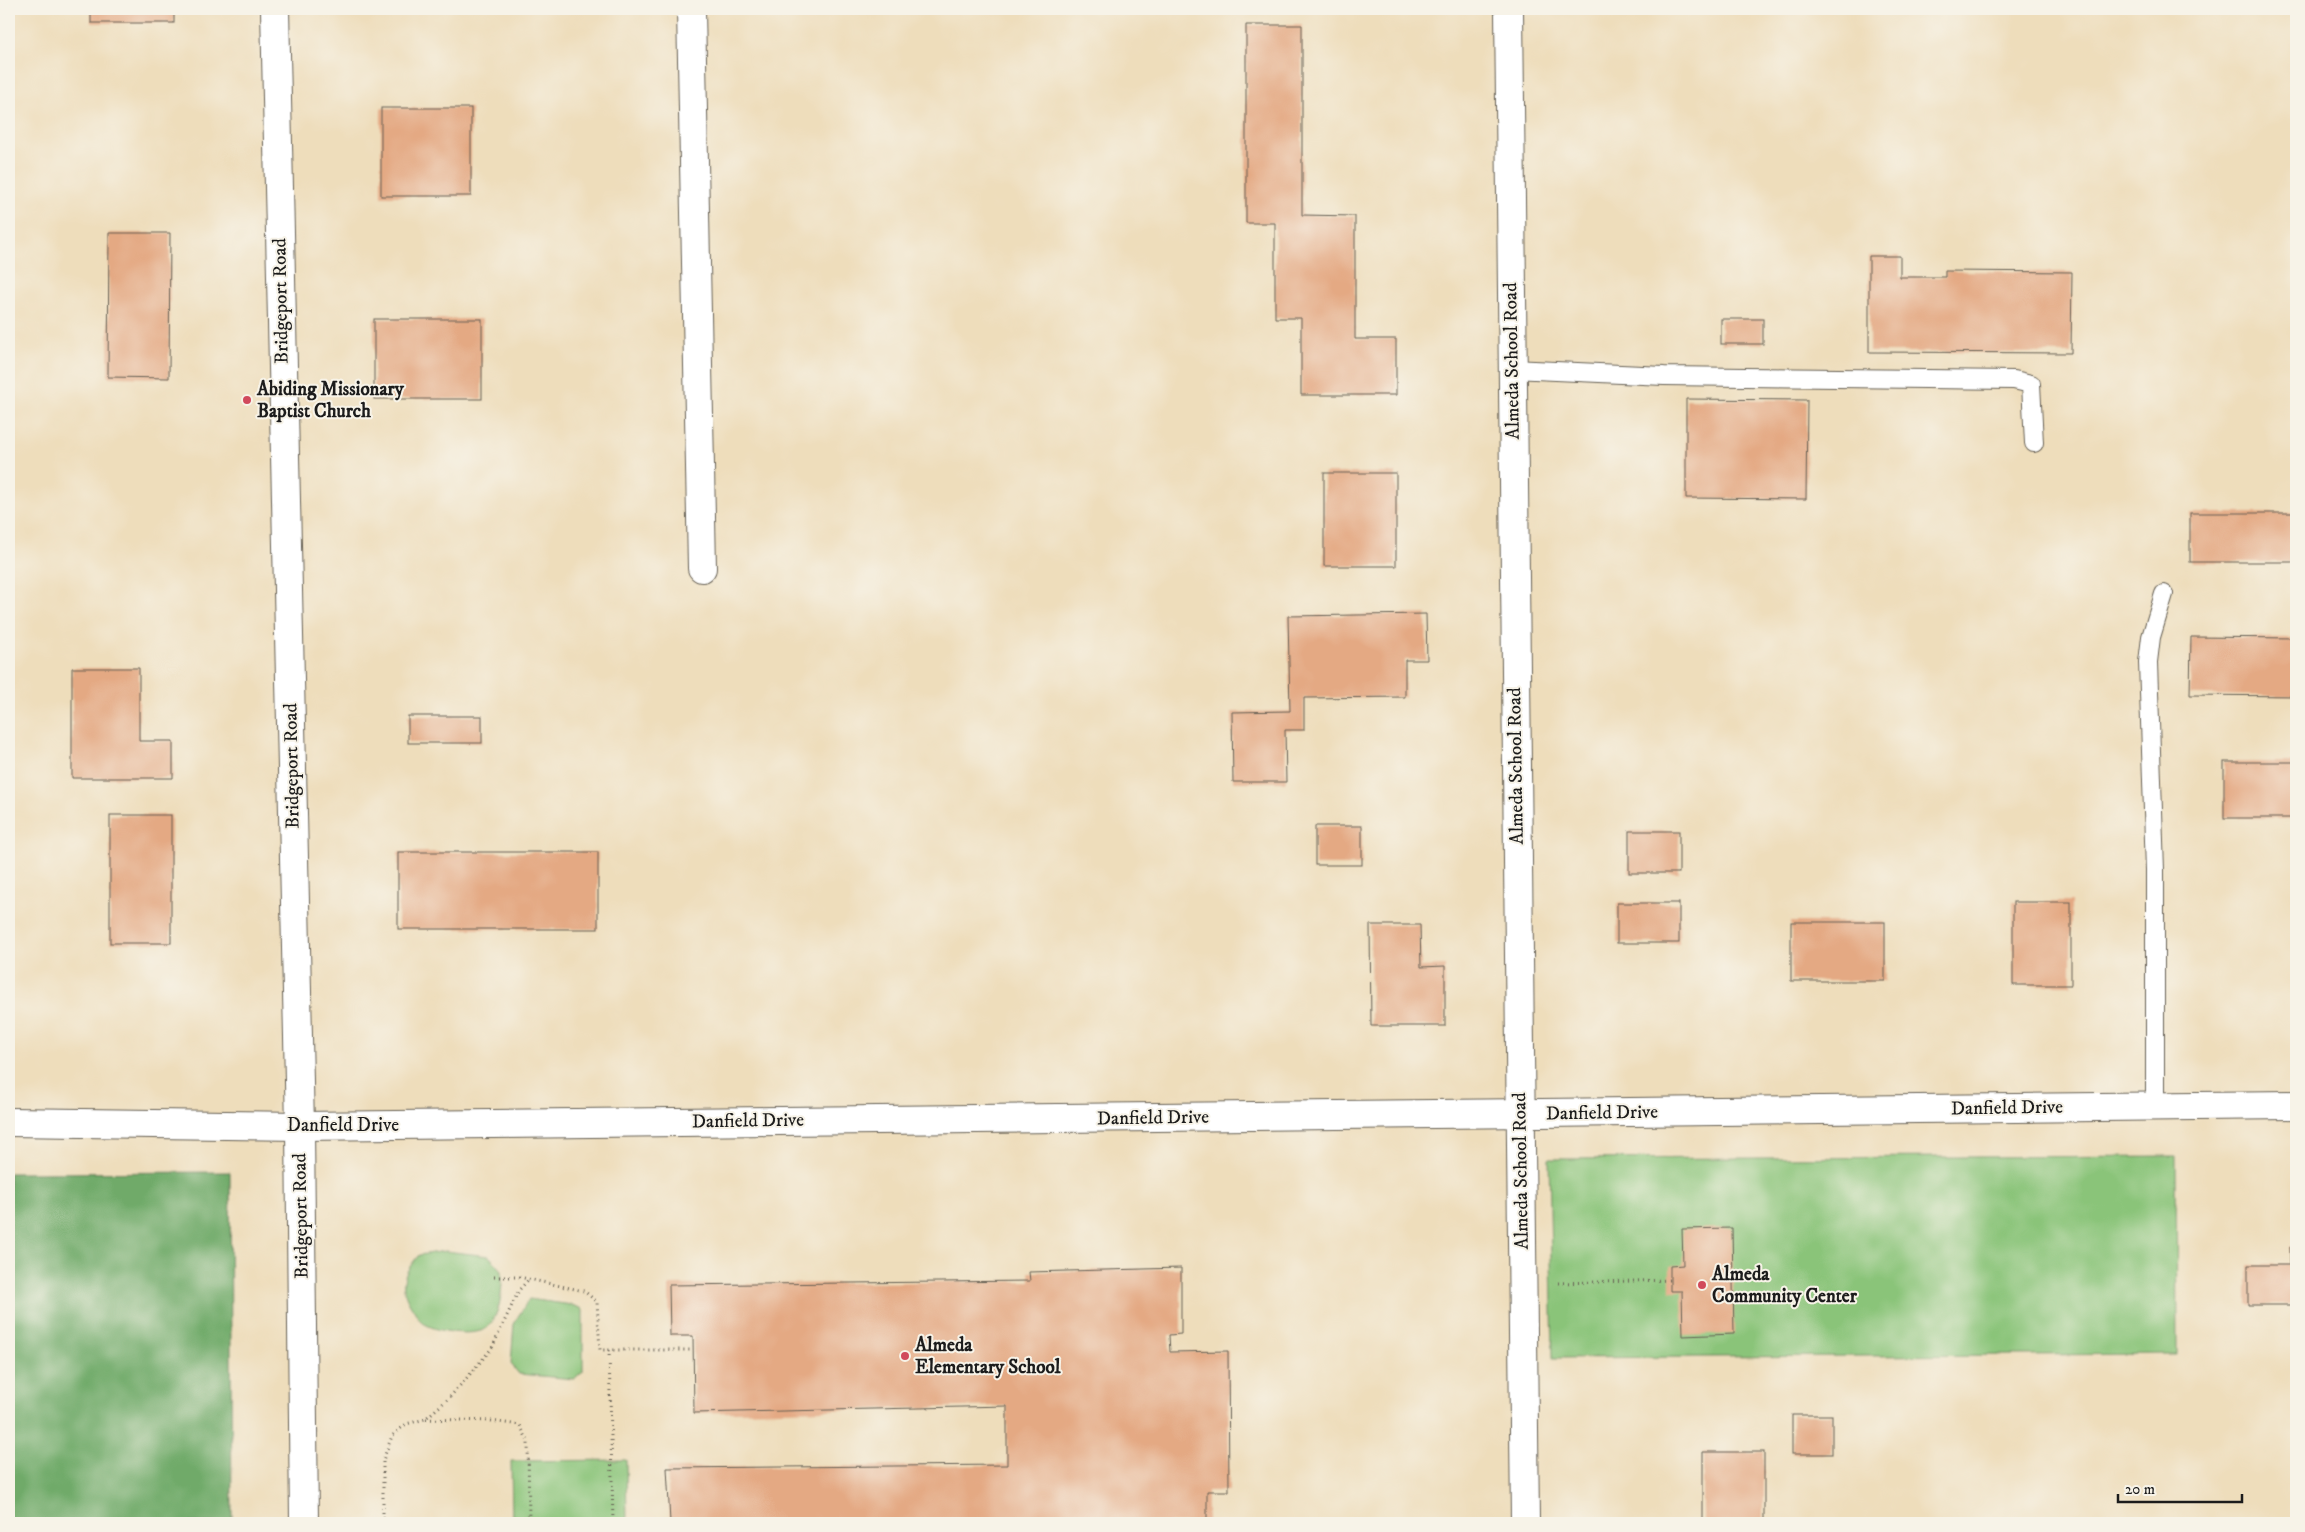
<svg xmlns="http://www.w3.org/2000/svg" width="2305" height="1532" viewBox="0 0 2305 1532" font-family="'IM FELL DW Pica',serif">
<rect width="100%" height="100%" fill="#f7f3e8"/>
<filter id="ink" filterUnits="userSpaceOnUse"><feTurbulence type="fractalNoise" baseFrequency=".02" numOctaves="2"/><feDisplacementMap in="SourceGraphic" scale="10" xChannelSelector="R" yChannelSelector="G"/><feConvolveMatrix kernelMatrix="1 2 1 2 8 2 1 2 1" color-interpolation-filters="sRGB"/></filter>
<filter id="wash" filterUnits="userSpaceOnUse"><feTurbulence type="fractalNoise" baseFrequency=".0096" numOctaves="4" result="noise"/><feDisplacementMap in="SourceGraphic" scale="20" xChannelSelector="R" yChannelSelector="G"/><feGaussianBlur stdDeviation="1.12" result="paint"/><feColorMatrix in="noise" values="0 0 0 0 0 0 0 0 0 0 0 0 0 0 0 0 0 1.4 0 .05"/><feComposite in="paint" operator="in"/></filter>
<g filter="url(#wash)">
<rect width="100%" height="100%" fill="#edb"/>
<g fill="#8ac479" stroke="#53704a">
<path d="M2176,1156L2177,1354L1553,1358L1549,1159Z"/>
<path d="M445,1251L489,1256L502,1270C502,1289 502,1308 490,1325C481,1339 433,1332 422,1322C418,1319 416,1313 413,1309C398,1286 402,1275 419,1255Z"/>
<path d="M529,1299L572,1305L583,1309V1371L574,1379L519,1374L511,1364L514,1323Z"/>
<path d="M626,1460L627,1523H512L511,1461Z"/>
</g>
<path fill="#6faa69" stroke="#466342" d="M230,1172L232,1523H9V1173Z"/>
<g id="blocks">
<g fill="#e4a983">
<rect x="91" y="9" width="83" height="14"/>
<path d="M1246,25H1302V215L1355,216V339H1396V395H1301V318H1275V223H1246Z"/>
<rect x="381" y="108" width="90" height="88"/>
<path d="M109,233H170L169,378L108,377Z"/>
<path d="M1869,256H1900V277H1945V271L2072,272L2071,353L1869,352Z"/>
<rect x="374" y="319" width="108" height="80"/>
<rect x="1721" y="319" width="42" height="25"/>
<path d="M1686,399L1807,400L1806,499L1686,498Z"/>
<rect x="1324" y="473" width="72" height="93"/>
<rect x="2190" y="513" width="105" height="49"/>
<path d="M1426,614L1427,660H1405V697L1304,698V730H1285L1286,782H1233L1232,712L1290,711L1288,616Z"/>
<path d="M2191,637L2296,638V696L2190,695Z"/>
<path d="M72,668H139V741H173V778H72Z"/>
<rect x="408" y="716" width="74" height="27"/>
<rect x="2224" y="762" width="72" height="56"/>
<rect x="110" y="815" width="61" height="128"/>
<rect x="1315" y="826" width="47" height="39"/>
<rect x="1629" y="831" width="50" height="42"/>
<rect x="398" y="852" width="200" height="77"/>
<rect x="2013" y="902" width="58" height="83"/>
<rect x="1617" y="903" width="62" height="40"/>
<rect x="1791" y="922" width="94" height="59"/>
<path d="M1370,925H1420L1421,967L1445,966V1026H1371Z"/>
<path d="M1732,1228L1734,1334L1683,1336L1682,1291H1670V1266L1683,1265L1682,1229Z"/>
<path d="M2290,1247H2296V1305H2248V1265H2290Z"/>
<path d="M1181,1268V1334L1169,1335L1170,1352L1228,1351L1229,1491H1207V1523L670,1522L667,1468L1007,1465V1406L694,1413L693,1336H670L669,1285L1030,1281L1029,1272Z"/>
<rect x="1792" y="1415" width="40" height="39"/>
<rect x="1703" y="1452" width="61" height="71"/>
</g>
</g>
</g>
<g filter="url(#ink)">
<use href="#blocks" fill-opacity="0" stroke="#666054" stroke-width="1"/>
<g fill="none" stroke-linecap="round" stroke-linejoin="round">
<g stroke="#666054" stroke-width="20">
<g id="service">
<path d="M1512,369L1664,376L2014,380L2031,384L2034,443"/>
<path d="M2155,1106V870L2148,662L2151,637L2164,594"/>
</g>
</g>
<g stroke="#666054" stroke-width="30">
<g id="minor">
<path d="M275,9L300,1126L304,1523"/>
<path d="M691,9L702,568"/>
<path d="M9,1122L300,1126L2296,1105"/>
</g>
</g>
<g stroke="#666054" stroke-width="30">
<path id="tertiary" d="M1509,9L1525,1523"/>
</g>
<g stroke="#666054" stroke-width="3" stroke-dasharray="1 4" stroke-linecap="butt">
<path d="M494,1277H519L584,1291L597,1302L600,1350H693"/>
<path d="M1558,1283L1670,1280"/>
<path d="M609,1350L613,1523"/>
<path d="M426,1419L491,1421L520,1425L528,1441L529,1523"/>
<path d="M383,1523V1460L392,1436L406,1424L425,1419L448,1399L465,1380L492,1348L519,1290L529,1279"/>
</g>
<use href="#service" stroke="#fff" stroke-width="18"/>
<use href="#minor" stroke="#fff" stroke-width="28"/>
<use href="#tertiary" stroke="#fff" stroke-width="28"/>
</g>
</g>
<g fill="#d1495b" stroke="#f7f3e8" stroke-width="2">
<circle cx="247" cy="400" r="5"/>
<circle cx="1702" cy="1285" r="5"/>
<circle cx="905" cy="1356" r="5"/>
</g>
<g text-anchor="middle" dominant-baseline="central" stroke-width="4" stroke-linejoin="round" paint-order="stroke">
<g font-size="19" fill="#1c1c1c" stroke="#f7f3e8">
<text transform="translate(281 301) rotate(-91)">Bridgeport Road</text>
<text transform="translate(1512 361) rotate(-91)">Almeda School Road</text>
<text transform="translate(292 766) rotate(-91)">Bridgeport Road</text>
<text transform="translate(1516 766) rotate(-91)">Almeda School Road</text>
<text transform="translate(2007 1108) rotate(-1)">Danfield Drive</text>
<text transform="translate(1602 1113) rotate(-1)">Danfield Drive</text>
<text transform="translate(1153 1118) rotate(-1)">Danfield Drive</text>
<text transform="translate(748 1121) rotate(-1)">Danfield Drive</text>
<text x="343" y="1125">Danfield Drive</text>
<text transform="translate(1521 1171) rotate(-91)">Almeda School Road</text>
<text transform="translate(301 1216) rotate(-91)">Bridgeport Road</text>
</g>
<g font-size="19" font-weight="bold" fill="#1c1c1c" stroke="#f7f3e8" text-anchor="start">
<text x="257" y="389">Abiding Missionary<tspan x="257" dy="22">Baptist Church</tspan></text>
<text x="1712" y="1274">Almeda<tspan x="1712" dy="22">Community Center</tspan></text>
<text x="915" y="1345">Almeda<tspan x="915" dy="22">Elementary School</tspan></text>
</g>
</g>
<rect width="2305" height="1532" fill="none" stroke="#f7f3e8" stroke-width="30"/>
<path d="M2118 1494v8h124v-8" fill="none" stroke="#1c1c1c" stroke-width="2.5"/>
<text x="2125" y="1494" font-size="15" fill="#1c1c1c" stroke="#f7f3e8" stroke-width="4" paint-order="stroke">20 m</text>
</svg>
